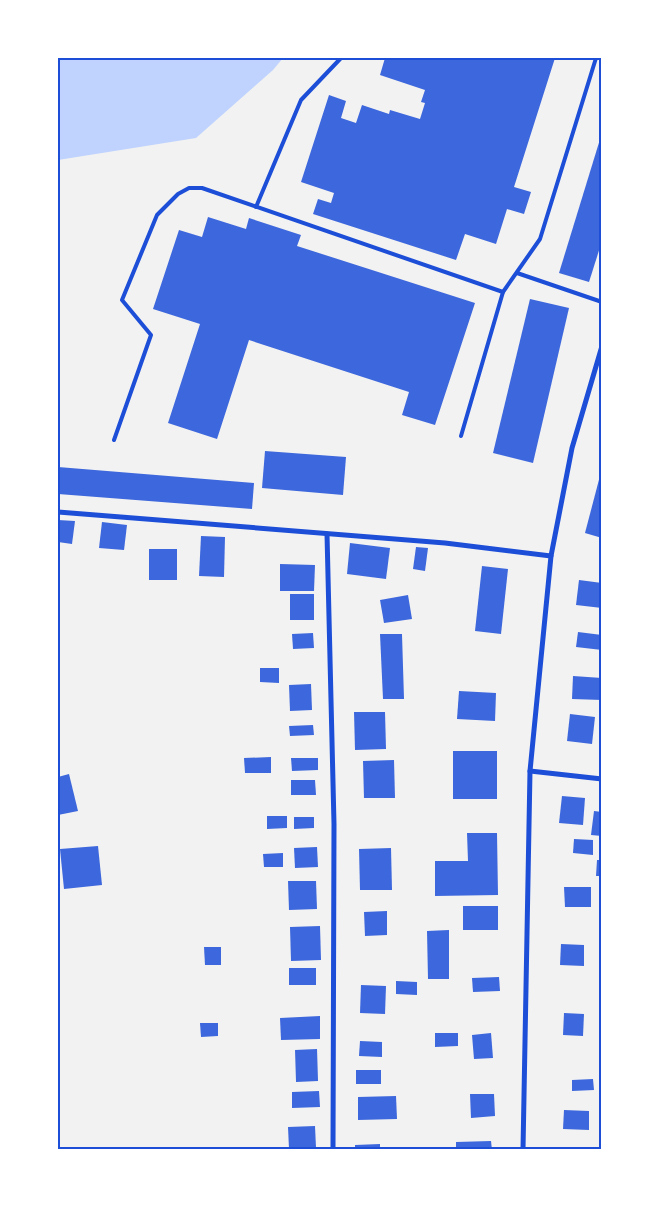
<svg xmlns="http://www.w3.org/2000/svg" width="659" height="1207" viewBox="0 0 659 1207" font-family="'DejaVu Sans',sans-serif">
<rect width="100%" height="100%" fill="#f2f2f2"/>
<path fill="#bfd3fe" d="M58,58H283L273,70L196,138L58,160Z"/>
<g fill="#3d67dc">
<path d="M385,58H555L514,187L531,192L524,214L507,209L496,244L465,234L456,260L313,214L318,199L331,203L334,193L301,182L329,95L346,101L341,118L356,123L362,105L389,114L390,110L420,119L425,103L421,102L425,90L380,75Z"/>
<path d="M601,136L602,241L589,282L559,273Z"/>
<path d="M208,217L246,229L249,218L301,235L297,246L475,303L435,425L402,415L409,392L249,340L217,439L168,423L200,324L153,309L179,230L202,237Z"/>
<path d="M530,299L569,308L533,463L493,453Z"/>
<path d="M265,451L346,457L343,495L262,488Z"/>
<path d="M58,467L254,483L252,509L58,494Z"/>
<path d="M601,472H602V538L585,533Z"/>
<path d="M58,520L75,521L72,544L58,542Z"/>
<path d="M102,522L127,525L124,550L99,548Z"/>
<path d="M201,536L225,537L224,577L199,576Z"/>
<path d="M350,543L390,548L386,579L347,574Z"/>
<path d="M416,547L428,548L425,571L413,569Z"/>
<rect x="149" y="549" width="28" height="31"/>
<path d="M280,564L315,565L314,591H280Z"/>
<path d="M482,566L508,569L501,634L475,631Z"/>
<path d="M579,580L602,583V608L576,605Z"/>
<rect x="290" y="594" width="24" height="26"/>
<path d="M408,595L412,619L384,623L380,600Z"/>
<path d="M578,632L602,635V650L576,647Z"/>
<path d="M313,633L314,648L293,649L292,634Z"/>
<path d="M380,634H402L404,699H383Z"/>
<path d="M260,668H279V683L260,682Z"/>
<path d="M573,676L602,678V700L572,699Z"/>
<path d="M311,684L312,710L290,711L289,685Z"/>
<path d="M459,691L496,693L495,721L457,719Z"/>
<path d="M354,712H385L386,749L355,750Z"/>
<path d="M570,714L595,717L592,744L567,741Z"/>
<path d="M313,725L314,735L290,736L289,726Z"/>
<rect x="453" y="751" width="44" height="48"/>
<path d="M271,757V773H245L244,758Z"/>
<path d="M291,758H318V770L292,771Z"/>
<path d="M394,760L395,798H364L363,761Z"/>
<path d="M69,774L78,811L58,815V777Z"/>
<path d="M291,780H315L316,795H291Z"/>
<path d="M562,796L585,798L583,825L559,823Z"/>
<path d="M594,811L602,812V836L591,835Z"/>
<path d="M267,816H287V828L267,829Z"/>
<path d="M294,817H314V828L294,829Z"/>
<path d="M467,833H497L498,895L435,896V861H468Z"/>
<path d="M574,839L593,840V855L573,853Z"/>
<path d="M98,846L102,885L64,889L60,849Z"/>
<path d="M317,847L318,867L295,868L294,848Z"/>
<path d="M391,848L392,890H360L359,849Z"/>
<path d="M283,853V867H264L263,854Z"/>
<path d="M597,860H602V876H596Z"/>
<path d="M288,881H316L317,909L289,910Z"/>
<path d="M564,887H591V907H565Z"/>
<rect x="463" y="906" width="35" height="24"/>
<path d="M387,911V935L365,936L364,912Z"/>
<path d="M320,926L321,960L291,961L290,927Z"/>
<path d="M449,930V979H428L427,931Z"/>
<path d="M561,944L584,945V966L560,965Z"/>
<path d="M204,947H221V965H205Z"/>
<rect x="289" y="968" width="27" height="17"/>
<path d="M499,977L500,991L473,992L472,978Z"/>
<path d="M396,981L417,982V995L396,994Z"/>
<path d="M361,985L386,986L385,1014L360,1013Z"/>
<path d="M564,1013L584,1014L583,1036L563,1035Z"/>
<path d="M320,1016V1039L281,1040L280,1018Z"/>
<path d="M200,1023H218V1036L201,1037Z"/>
<path d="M435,1033H458V1046L435,1047Z"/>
<path d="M491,1033L493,1058L474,1059L472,1035Z"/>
<path d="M360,1041L382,1042V1057L359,1056Z"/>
<path d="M317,1049L318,1081L296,1082L295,1050Z"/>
<rect x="356" y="1070" width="25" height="14"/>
<path d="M593,1079L594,1090L572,1091V1080Z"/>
<path d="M319,1091L320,1107L292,1108V1092Z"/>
<path d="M470,1094H494L495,1116L471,1118Z"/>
<path d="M396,1096L397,1119L358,1120V1097Z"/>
<path d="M564,1110L589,1111V1130L563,1129Z"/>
<path d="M315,1126L316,1148L289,1149L288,1127Z"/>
<path d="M491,1141L492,1150H456V1142Z"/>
<path d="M380,1144V1150H355V1145Z"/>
</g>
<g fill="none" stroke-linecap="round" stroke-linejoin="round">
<g stroke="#1d4ed8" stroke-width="4">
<path d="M256,207L301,100L341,58"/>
<path d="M517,273L602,302"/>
<path d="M461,436L503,292L540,239L596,58"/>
<path d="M114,440L151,335L122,300L157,215L178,194L189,188H202L503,292"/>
</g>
<g stroke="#1d4ed8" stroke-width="5">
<path d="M58,512L445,543L551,556"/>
<path d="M327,534L334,824L333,1150"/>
<path d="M530,771L602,779"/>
<path d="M523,1150L530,771L551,556L572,448L602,346"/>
</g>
</g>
<rect width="659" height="1207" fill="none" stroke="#ffffff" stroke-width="118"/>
<rect x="59" y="59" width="541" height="1089" fill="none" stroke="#1d4ed8" stroke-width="2"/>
</svg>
